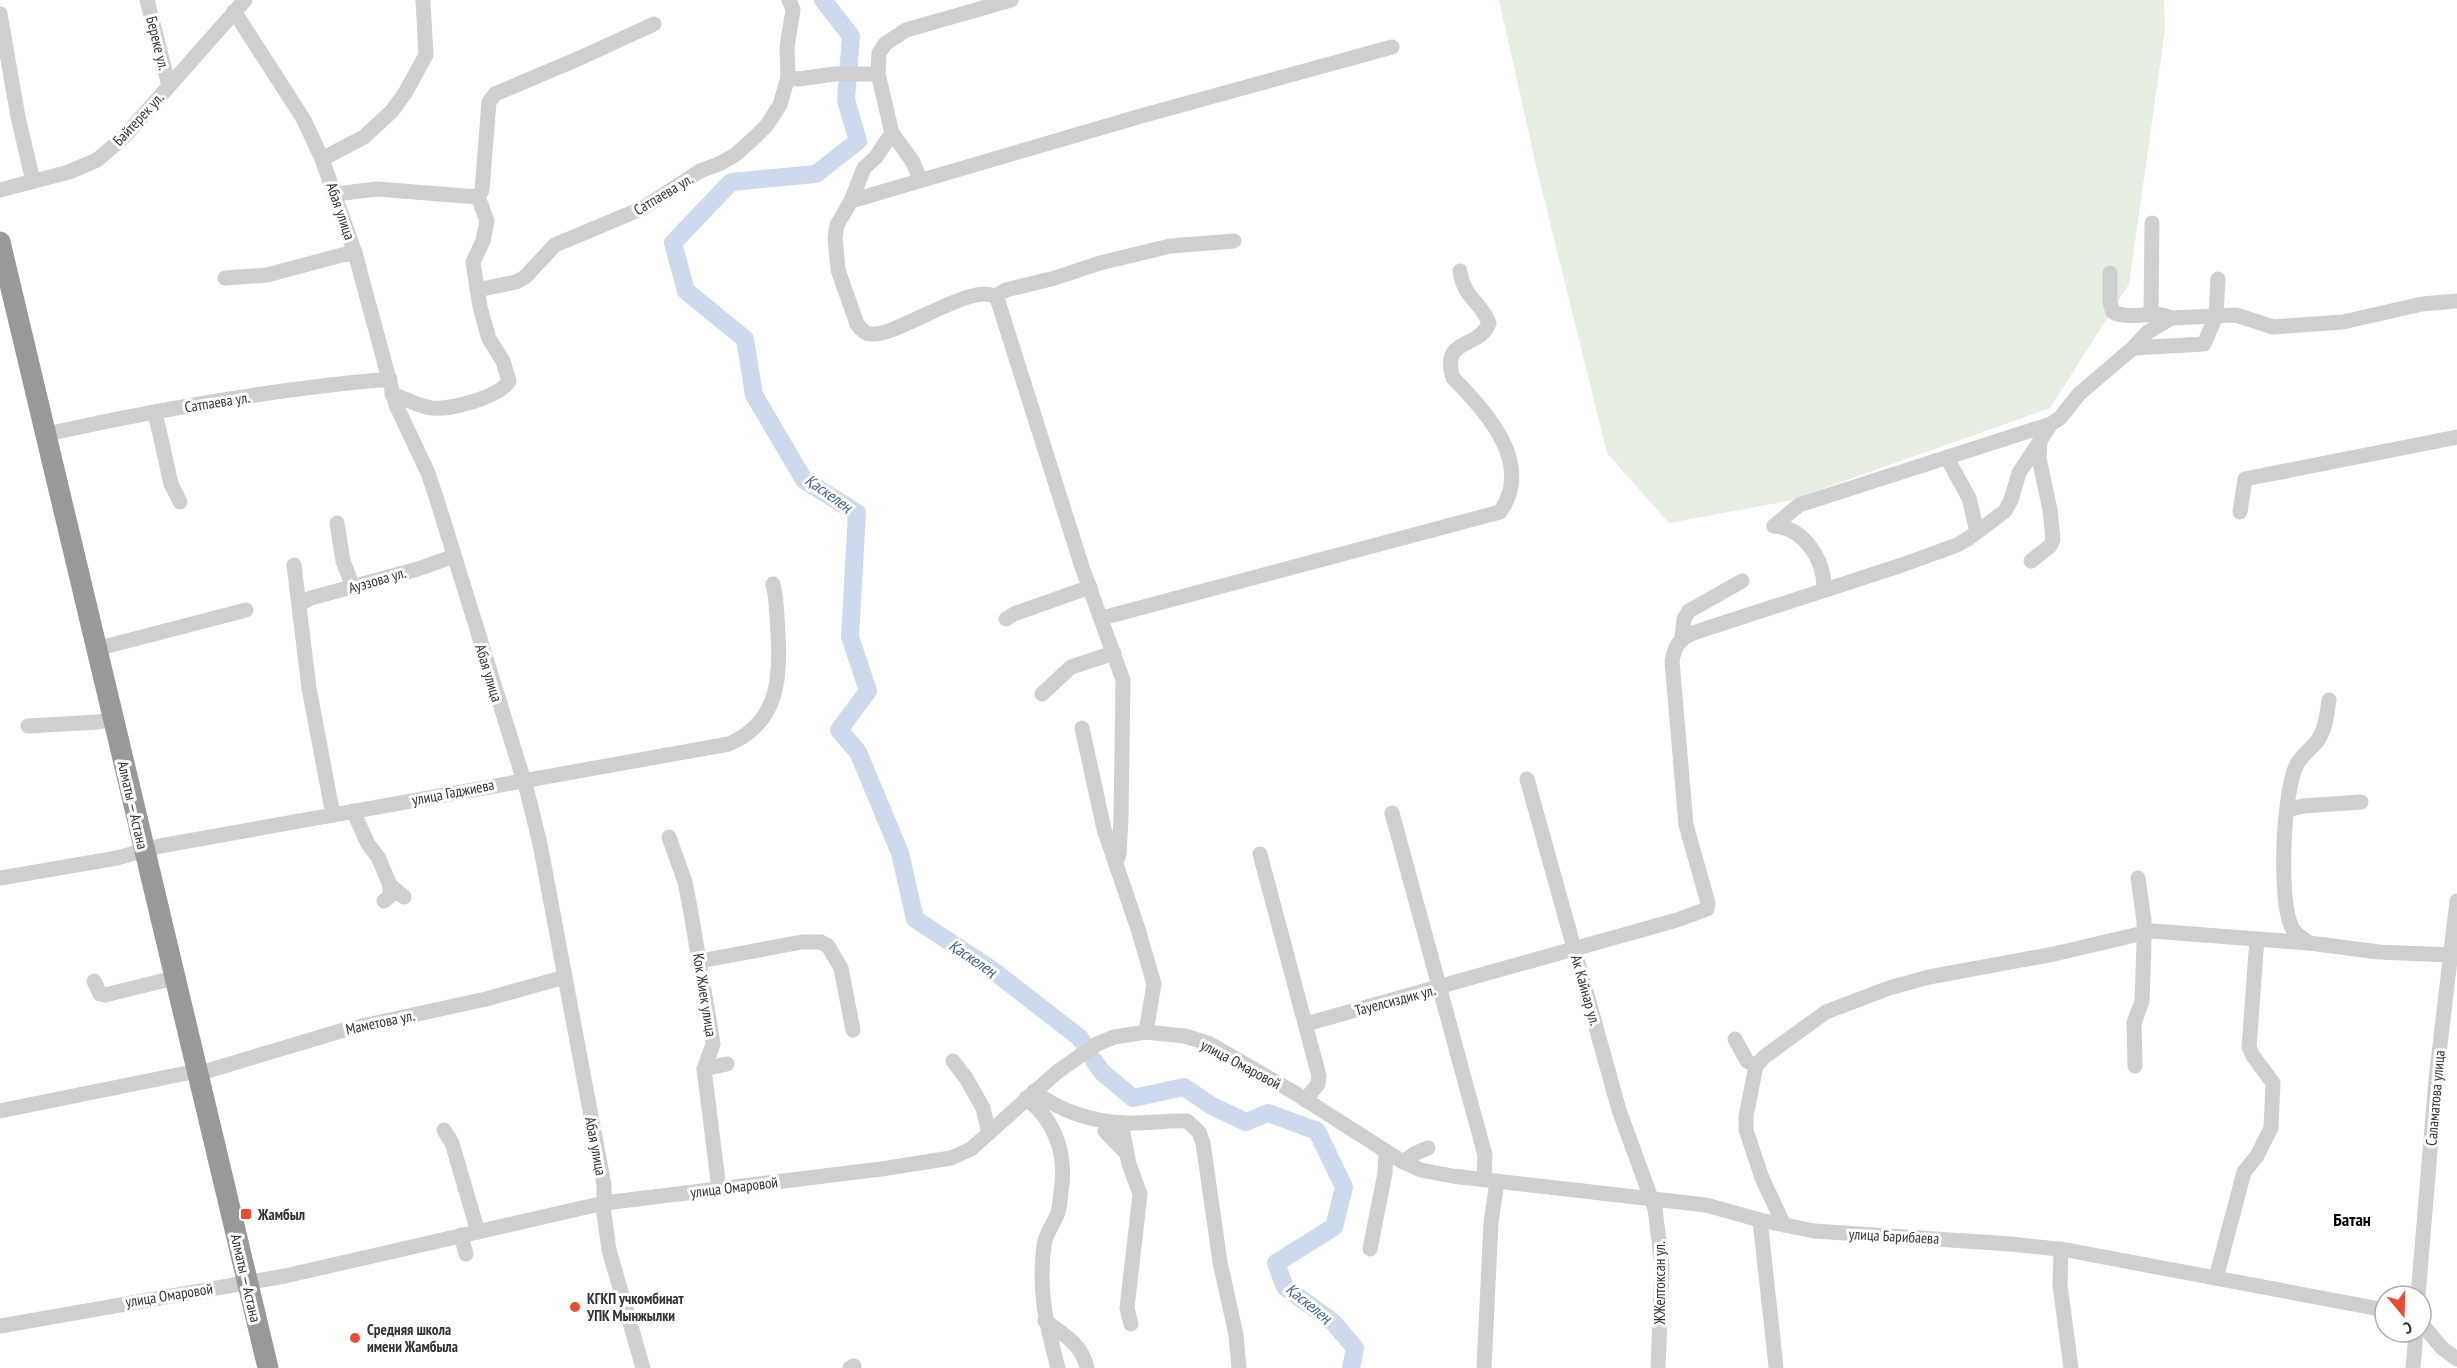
<svg xmlns="http://www.w3.org/2000/svg" width="2457" height="1368" viewBox="0 0 2457 1368" font-family="'PT Sans Narrow',sans-serif">
<rect width="100%" height="100%" fill="#fff"/>
<path fill="#e5eee0" d="M1499,0H2164L2165,30L2129,284L2050,408L1788,501L1669,523L1607,453L1537,170Z"/>
<g fill="none" stroke-linecap="round" stroke-linejoin="round">
<g stroke="#cddaee" stroke-width="18">
<path d="M823,0L851,36L846,100L858,141L816,174L731,182L673,243L686,291L745,339L754,395L804,480L857,513L850,637L868,691L839,730L858,752L900,853L915,919L991,969L1080,1038L1085,1046"/>
<path d="M1094,1061L1102,1072L1133,1098L1184,1087L1212,1106L1246,1122L1268,1113L1317,1131L1344,1187L1334,1227L1276,1263L1285,1287L1333,1322L1355,1348L1351,1368"/>
</g>
<g stroke="#cfcfcf" stroke-width="15">
<path d="M147,0L169,86"/>
<path d="M234,11L304,120L322,159L355,253L396,405L428,473L438,503L527,791L540,844L604,1185V1214L609,1250L643,1368"/>
<path d="M0,14L18,117L33,181"/>
<path d="M788,77L798,79L835,74H878"/>
<path d="M892,133L876,157L864,168L851,201L837,225L835,237L838,270L857,324C861,329 865,334 871,334C900,336 975,279 997,298L1082,567L1123,680L1121,819L1119,854L1116,863"/>
<path d="M322,159L364,137L392,111L405,93L426,55L423,0"/>
<path d="M920,180L913,162L892,133L878,74L879,53L885,44L906,30L1011,0"/>
<path d="M0,190L69,172L97,160L124,137L245,0"/>
<path d="M335,194L377,189L478,197"/>
<path d="M478,197L482,190L489,102L495,94L580,58L654,24"/>
<path d="M851,201L1141,116L1392,47"/>
<path d="M2110,273V302L2113,312C2131,321 2154,309 2171,318"/>
<path d="M225,278L267,275L342,255L355,253"/>
<path d="M477,290L516,282L525,277L555,245L643,208L700,171L721,163L735,155L754,138L767,125L780,105L788,77L787,47L793,10L789,0"/>
<path d="M995,296L1006,290L1055,278L1100,263L1170,246L1234,241"/>
<path d="M2151,315L2152,223"/>
<path d="M2133,348L2204,344L2216,316L2218,279"/>
<path d="M392,394C405,398 419,407 432,408C450,410 500,397 509,381L503,361L489,339L480,307L473,262L483,241L487,221L478,197"/>
<path d="M155,412L171,484L180,502"/>
<path d="M47,434C159,409 274,389 390,379"/>
<path d="M1947,458L1969,498L1977,531"/>
<path d="M2240,512L2245,479L2457,437"/>
<path d="M337,523L343,561L353,587"/>
<path d="M1774,526L1799,505L2051,424L2060,418L2079,394L2133,348L2148,332L2171,318L2236,315L2273,327L2343,322L2422,304L2457,301"/>
<path d="M1774,526C1805,528 1825,561 1824,590"/>
<path d="M2031,561L2050,546L2053,540L2050,510L2039,458L2040,442"/>
<path d="M294,565L309,688L333,815"/>
<path d="M300,604L311,598L418,569L454,556"/>
<path d="M1102,618L1500,512C1534,464 1487,412 1453,378C1440,337 1480,349 1489,323C1480,300 1464,299 1460,271"/>
<path d="M1006,619L1014,614L1090,587"/>
<path d="M1682,637L1684,619L1689,611L1742,581"/>
<path d="M96,649L246,610"/>
<path d="M1042,694L1071,667L1114,653"/>
<path d="M28,726L98,722L113,719"/>
<path d="M1082,728L1104,829L1138,929L1154,984L1146,1032"/>
<path d="M1527,779L1619,1110L1655,1209L1662,1266L1658,1368"/>
<path d="M2287,810L2303,806L2361,802"/>
<path d="M353,811L368,844L378,857L390,885L404,897"/>
<path d="M1392,813L1485,1155L1484,1180"/>
<path d="M669,837L685,882L691,913L713,1044L704,1069L719,1189"/>
<path d="M1260,854L1319,1076L1318,1084L1305,1100"/>
<path d="M0,878L117,858L160,846L729,744C777,723 781,681 778,634C777,617 777,600 773,584"/>
<path d="M384,901L390,896V885"/>
<path d="M2309,943C2303,939 2296,934 2292,928C2278,900 2283,791 2297,764C2302,755 2312,748 2318,740C2326,728 2327,713 2329,700"/>
<path d="M700,961L802,942H821L828,946L841,968L853,1030"/>
<path d="M94,981L100,994L105,995L174,978"/>
<path d="M1306,1024L1677,920L1707,909L1708,903L1686,825L1672,661C1675,646 1679,639 1693,633L1902,565L1957,545L1969,538L2005,511L2011,500L2019,473L2051,424"/>
<path d="M1735,1039L1747,1061L1756,1066"/>
<path d="M953,1061L966,1078L983,1108L989,1133"/>
<path d="M2135,1066L2134,1023L2142,1001L2144,944V921L2138,878"/>
<path d="M704,1069L727,1064"/>
<path d="M197,1074L344,1030L486,999L565,977"/>
<path d="M1034,1091C1059,1111 1093,1122 1126,1123C1146,1124 1166,1120 1187,1121L1199,1132L1203,1143L1220,1262L1236,1335L1239,1368"/>
<path d="M1026,1098C1056,1121 1067,1155 1061,1192C1060,1200 1060,1208 1057,1215C1053,1225 1046,1233 1044,1245C1038,1292 1046,1323 1058,1368"/>
<path d="M0,1111L197,1071"/>
<path d="M1121,1123L1129,1164L1140,1194L1127,1308L1131,1324"/>
<path d="M444,1130L452,1143L478,1232"/>
<path d="M1105,1131L1127,1154"/>
<path d="M1403,1162L1416,1153L1428,1148"/>
<path d="M1760,1220L1776,1367"/>
<path d="M1784,1225L1762,1178L1746,1130V1116L1756,1066L1764,1057L1826,1012L1889,988L1929,977L2054,954L2152,931L2309,943L2379,952L2451,955"/>
<path d="M461,1235L466,1254"/>
<path d="M1370,1249L1385,1173L1386,1151"/>
<path d="M2061,1249L2060,1285L2071,1368"/>
<path d="M2216,1278L2244,1172L2257,1156L2271,1128L2273,1083L2253,1056L2249,1047L2257,939"/>
<path d="M2418,1296L2436,1079L2457,901"/>
<path d="M1045,1321C1064,1334 1083,1346 1087,1368"/>
<path d="M2421,1323L2442,1348L2457,1359"/>
<path d="M0,1326L285,1276L604,1203L881,1169L951,1158L971,1149L1057,1072L1097,1044L1114,1037L1146,1032L1185,1036L1210,1044L1295,1093L1403,1162L1421,1170L1452,1176L1706,1205L1760,1220L1814,1231L2011,1244L2067,1250L2385,1310"/>
<path d="M850,1368L854,1366"/>
<path d="M1484,1368L1491,1223L1497,1182"/>
<path d="M2413,1368L2416,1332"/>
</g>
<path stroke="#999" stroke-width="21" d="M0,242L268,1368"/>
</g>
<g fill="#e94b34" stroke="#fff" stroke-width="2">
<rect x="240" y="1208" width="12" height="12" rx="3"/>
<circle cx="575" cy="1307" r="6"/>
<circle cx="355" cy="1338" r="6"/>
</g>
<g text-anchor="middle" dominant-baseline="central" stroke-width="6" stroke-linejoin="round" paint-order="stroke">
<g font-size="15" fill="#323232" stroke="#fff">
<text transform="translate(158 43) rotate(76)">Береке ул.</text>
<text transform="translate(138 119) rotate(-47)">Байтерек ул.</text>
<text transform="translate(663 194) rotate(-31)">Сатпаева ул.</text>
<text transform="translate(341 211) rotate(71)">Абая улица</text>
<text transform="translate(217 402) rotate(-9)">Сатпаева ул.</text>
<text transform="translate(377 580) rotate(-16)">Ауэзова ул.</text>
<text transform="translate(489 673) rotate(73)">Абая улица</text>
<text transform="translate(453 792) rotate(-11)">улица Гаджиева</text>
<text transform="translate(133 805) rotate(77)">Алматы — Астана</text>
<text transform="translate(1586 990) rotate(74)">Ак Кайнар ул.</text>
<text transform="translate(705 995) rotate(81)">Кок Жиек улица</text>
<text transform="translate(1395 1000) rotate(-15)">Тауелсиздик ул.</text>
<text transform="translate(380 1022) rotate(-12)">Маметова ул.</text>
<text transform="translate(1241 1064) rotate(28)">улица Омаровой</text>
<text transform="translate(2435 1098) rotate(-85)">Саламатова улица</text>
<text transform="translate(596 1146) rotate(79)">Абая улица</text>
<text transform="translate(734 1187) rotate(-7)">улица Омаровой</text>
<text transform="translate(1894 1236) rotate(3)">улица Барибаева</text>
<text transform="translate(246 1278) rotate(77)">Алматы — Астана</text>
<text transform="translate(1659 1283) rotate(-90)">ЖЖелтоксан ул.</text>
<text transform="translate(169 1295) rotate(-9)">улица Омаровой</text>
</g>
<g font-size="15" font-weight="bold" fill="#323232" stroke="#fff" text-anchor="start">
<text x="258" y="1214">Жамбыл</text>
<text x="587" y="1298">КГКП учкомбинат<tspan x="587" dy="17">УПК Мынжылки</tspan></text>
<text x="367" y="1329">Средняя школа<tspan x="367" dy="17">имени Жамбыла</tspan></text>
</g>
<g font-size="16" font-style="italic" fill="#3d6297" stroke="#fff">
<text transform="translate(829 493) rotate(35)">Қаскелең</text>
<text transform="translate(973 958) rotate(34)">Қаскелең</text>
<text transform="translate(1309 1303) rotate(39)">Қаскелең</text>
</g>
<g font-size="18" font-weight="bold" fill="#000" stroke="#fff">
<text x="2352" y="1219">Батан</text>
</g>
</g>
<g transform="translate(2403 1314) rotate(161)"><circle r="28" fill="#ffffff" stroke="#adadad" stroke-width="1.5"/>
<path d="M0-4.5L10 22L0 15L-10 22Z" fill="#e94b34"/>
<text y="-9" font-size="16" font-weight="bold" text-anchor="middle" fill="#323232">С</text>
</g>
</svg>
